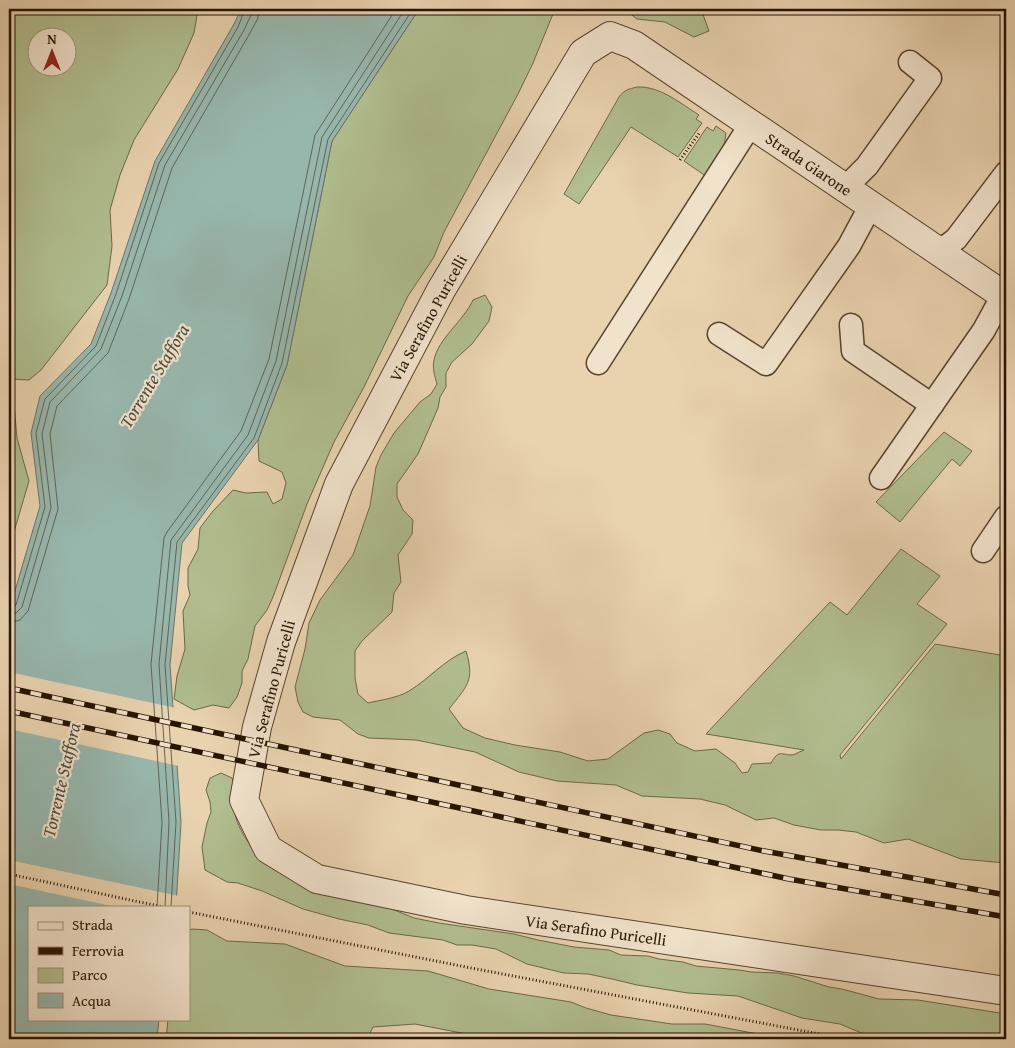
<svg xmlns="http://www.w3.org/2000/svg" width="1015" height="1048" viewBox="0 0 1015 1048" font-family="'Gentium Book Plus',serif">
<rect width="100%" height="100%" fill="#e9d3af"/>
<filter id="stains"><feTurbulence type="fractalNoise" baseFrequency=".004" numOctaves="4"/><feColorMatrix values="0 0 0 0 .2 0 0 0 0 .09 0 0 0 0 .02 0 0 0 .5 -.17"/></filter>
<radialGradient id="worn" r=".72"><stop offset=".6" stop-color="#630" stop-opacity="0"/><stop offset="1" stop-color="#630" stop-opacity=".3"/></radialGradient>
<g fill="#b1be8f" stroke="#6c6848" fill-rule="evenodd">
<path d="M9,9H198L194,33L178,69L134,140L120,175L110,210L112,246L107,285L41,370L29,380L9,379ZM38,38H68V68H38Z"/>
<path d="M419,9H555L533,63L518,94L444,232L434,257L408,296L364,387L334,442L307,504L273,597L267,610L255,626L248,659L242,671V683L237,697L229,708L213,705L194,710L174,699L177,676L185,649L183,611L190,595L188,586V568L198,549L200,528L213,511L233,490L246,493L267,492L273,504L282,499L286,483L282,472L259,461L258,440L287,365L332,141Z"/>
<path d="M624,9H701L709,31L694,37L665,22L637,19Z"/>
<path d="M637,87C660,86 680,103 699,115L696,119L702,123L678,157L631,127L579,204L564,194L619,97C624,90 629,89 637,87Z"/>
<path d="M716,126L726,133L723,153L707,177L684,161L707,127L713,131Z"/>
<path d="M485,295L492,307L489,321L472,344L452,362L446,373V387L440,397L438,408L418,454L397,484V497L403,510L413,520L412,534L398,555L401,582L394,593L392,612L362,641L355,651V678L358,694L368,703C380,700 398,698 409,691C429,679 444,660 466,651C475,681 467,686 449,709L463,728L485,738L515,745L560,752L588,761L608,759L644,733L658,730L670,734L677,743L695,751L716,749L735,763L742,773L748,772L752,764L771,763C779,749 781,755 792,755C796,754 801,751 804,750L706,734L830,602L847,615L901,549L940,576L917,604L947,624L840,755L841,759L935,644L1006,656V699L1002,712L1006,718V863L961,859L908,839L884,843L856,832L838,830H821L794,825L774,818L756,820L725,805L700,799L642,796L616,785L557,781L519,772L475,752L416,740L369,738L358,734L340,720L313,717L303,712L298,702L295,687L305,649L309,623L320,600L353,555L370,506L376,467L381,455L394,433L420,402L431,394L437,384C435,377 432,368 434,360C438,339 464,320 473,300Z"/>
<path d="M9,390L13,394L17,438L29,481L11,542L9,583Z"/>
<path d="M944,432L972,451L960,466L952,459L900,522L876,502Z"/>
<path d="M221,773L232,778L233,781L242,778C239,786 235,794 234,801C231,817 247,843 258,855L414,918L439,923L514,934L538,940L574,947L609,950L621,955L648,956L659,959L683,962L696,966L739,970L752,972L778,973L794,976L829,987L842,989L879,999L918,1000L1006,1014V1039H909L891,1036L864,1034L840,1024L802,1018L738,996L688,993L637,985L612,979L588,974L564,973L527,964L496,949L472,945H457L443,940L389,933L368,925L339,919L303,909L262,891L238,883L227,882L205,870L202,847L207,823L211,812L210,802L206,790L210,778Z"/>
<path d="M192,929L207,930L227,941L285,944L345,966L428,971L489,989L571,1002L586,1008L611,1015L672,1024H705L758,1034L771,1039H488L477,1036L415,1024L373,1027L370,1033L360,1039H166L168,1019H189V930Z"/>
</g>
<path fill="#97b7ad" stroke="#6a7568" d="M241,9H419L332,141L287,365L258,440L182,543L170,665L181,822L176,907H29V1019H159L157,1039H9V611L40,506L31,433L40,396L91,344L111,293L155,161L234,24Z"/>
<g fill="#e9d3af">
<path d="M9,672L176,708L179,766L9,729Z"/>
<path d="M9,860L179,896L178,907H116L9,884Z"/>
</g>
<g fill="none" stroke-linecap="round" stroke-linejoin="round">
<g stroke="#5e6556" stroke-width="1">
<path d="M9,609L13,608L16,605L45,507L36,433L45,399L96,346L116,294L159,163L238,27L245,9"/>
<path d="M9,615L16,613L22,607L51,508L42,434L50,402L101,349L122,296L165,165L244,30L251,15V9"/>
<path d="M9,623L20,620L28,611L58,509L50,434L57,406L108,353L129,299L172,168L250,33L258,18L259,9"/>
<path d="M157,907L162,822L151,664L164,538L167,532L241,431L269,359L315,135L396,9"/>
<path d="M165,907L169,822L159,664L171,540L248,435L276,361L322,137L405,9"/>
<path d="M171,907L176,822L165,665L177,542L254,438L282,363L328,139L413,9"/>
</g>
<g stroke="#57432c" stroke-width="25">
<g id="lane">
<path d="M845,188L867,166L930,78L910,62"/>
<path d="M940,251L956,239L1006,173"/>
<path d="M851,325L853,351L932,405"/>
<path d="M719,334L766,364L849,246L871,205"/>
<path d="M598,363L751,124"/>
<path d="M881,478L984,330L1003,295"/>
<path d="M983,551L1006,517"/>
</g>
</g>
<g stroke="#57432c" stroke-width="30">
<path id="street" d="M1006,297L634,45L610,36L583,53L441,290L339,484L281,642L257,727L244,800L268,849L317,879L466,910L1006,991"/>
</g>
<g stroke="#261300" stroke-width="3" stroke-dasharray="1 2.5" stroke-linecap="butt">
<path d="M680,160L700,132"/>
<path d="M9,874L163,907"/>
<path d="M189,912L471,968L846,1039"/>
</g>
<use href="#lane" stroke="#f1e2cb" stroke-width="22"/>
<use href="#street" stroke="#f1e2cb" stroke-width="28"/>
<g stroke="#261300" stroke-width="5.5">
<g id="rail">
<path d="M9,688L764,851L1006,895"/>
<path d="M9,711L789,879L1006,917"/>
</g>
</g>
<use href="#rail" stroke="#f1e2cb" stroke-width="4" stroke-dasharray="11" stroke-linecap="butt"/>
</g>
<g text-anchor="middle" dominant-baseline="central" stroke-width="4.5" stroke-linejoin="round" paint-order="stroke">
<g font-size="16" fill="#261300" stroke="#f1e2cb">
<text transform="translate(809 164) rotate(34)">Strada Giarone</text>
<text transform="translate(428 318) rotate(-61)">Via Serafino Puricelli</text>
<text transform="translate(271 689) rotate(-75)">Via Serafino Puricelli</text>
<text transform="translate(596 930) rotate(8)">Via Serafino Puricelli</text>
</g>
<g font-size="18" font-style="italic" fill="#4e4c3d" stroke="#f1e2cb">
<text transform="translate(154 376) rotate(-59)">Torrente Staffora</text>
<text transform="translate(61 780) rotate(-77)">Torrente Staffora</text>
</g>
</g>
<rect width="1015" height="1048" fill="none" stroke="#e9d3af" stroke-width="30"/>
<rect x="10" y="10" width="995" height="1028" fill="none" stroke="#261300" stroke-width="2.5"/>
<rect x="15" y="15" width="985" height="1018" fill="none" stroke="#261300"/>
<rect x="28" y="906" width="162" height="115" fill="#f1e2cb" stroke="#a08f7a"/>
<rect x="38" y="922" width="25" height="8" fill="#f1e2cb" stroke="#a08f7a"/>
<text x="72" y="930" font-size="15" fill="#261300">Strada</text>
<rect x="38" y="947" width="25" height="8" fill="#261300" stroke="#a08f7a"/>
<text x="72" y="956" font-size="15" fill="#261300">Ferrovia</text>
<rect x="38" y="968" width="25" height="15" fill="#b1be8f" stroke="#a08f7a"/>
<text x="72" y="980" font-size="15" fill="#261300">Parco</text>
<rect x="38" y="993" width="25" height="15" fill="#97b7ad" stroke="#a08f7a"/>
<text x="72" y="1006" font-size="15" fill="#261300">Acqua</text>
<g transform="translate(52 52)"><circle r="24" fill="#f1e2cb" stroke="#a08f7a"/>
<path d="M0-4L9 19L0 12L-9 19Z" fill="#8f2418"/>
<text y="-8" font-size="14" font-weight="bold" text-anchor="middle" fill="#261300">N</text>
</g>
<rect width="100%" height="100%" filter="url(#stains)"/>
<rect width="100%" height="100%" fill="url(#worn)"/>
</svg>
